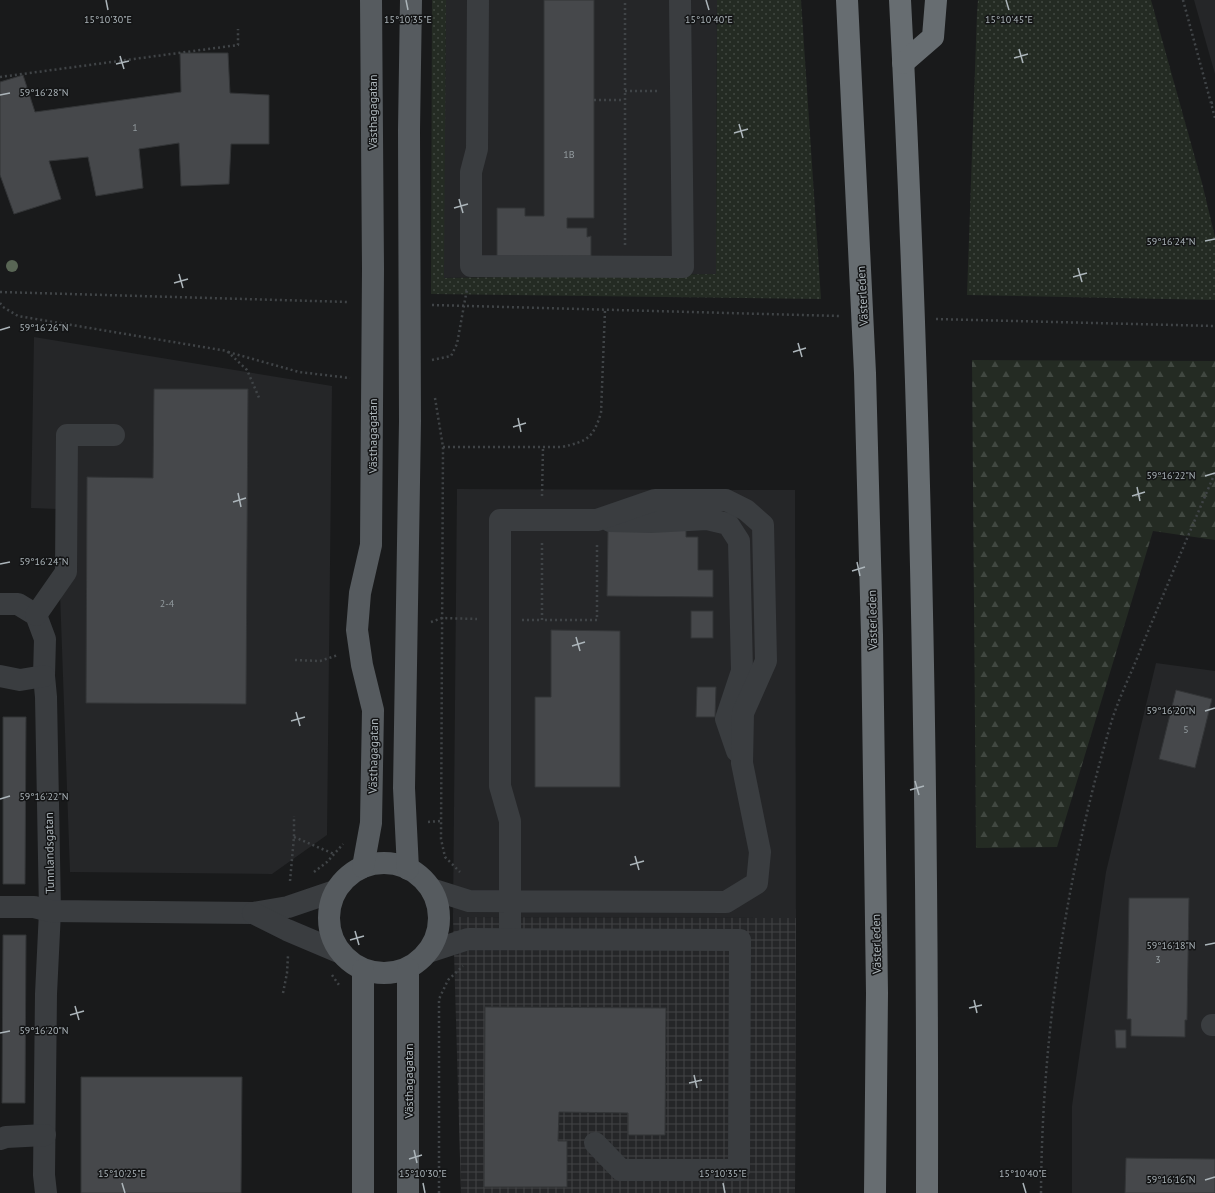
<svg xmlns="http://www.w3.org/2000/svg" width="1215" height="1193" viewBox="0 0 1215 1193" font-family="'PT Sans',sans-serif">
<defs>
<pattern id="industrial-grid" width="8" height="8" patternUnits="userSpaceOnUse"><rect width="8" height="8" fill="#252628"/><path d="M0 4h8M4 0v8" fill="none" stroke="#424345"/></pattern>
<pattern id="grass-dots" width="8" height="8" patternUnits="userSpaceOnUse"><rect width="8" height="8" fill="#242b23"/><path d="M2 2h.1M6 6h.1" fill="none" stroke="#414841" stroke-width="1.8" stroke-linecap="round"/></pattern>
<pattern id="forest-firs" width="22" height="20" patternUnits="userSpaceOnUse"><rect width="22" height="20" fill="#242b23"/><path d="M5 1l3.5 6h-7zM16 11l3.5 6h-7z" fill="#414841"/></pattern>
</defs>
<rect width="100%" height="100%" fill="#191a1b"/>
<g fill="#252628">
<path d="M446,0H717L716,274L443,278Z"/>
<path d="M1194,0H1215V74Z"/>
<path d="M34,337L332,386L327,835L272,874L70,872L57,509L31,508Z"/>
<path d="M457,489L795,490L796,918L453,917Z"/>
<path d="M1156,663L1215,671V1193H1072V1106L1106,872Z"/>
</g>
<path fill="url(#industrial-grid)" d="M453,917L796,918L795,1193H461Z"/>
<g fill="url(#grass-dots)">
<path d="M432,0H446L444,278L716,274L717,0H801L821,299L431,294Z"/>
<path d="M978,0H1151L1202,183L1215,237V300L967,295L977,13Z"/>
</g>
<path fill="url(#forest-firs)" d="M972,360L1215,361V540L1153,531L1057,847L976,848Z"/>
<g fill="#46484b" stroke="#333537">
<path d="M544,0H594V218H567V228H587V237L591,236V256H497V208H525V216H544Z"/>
<path d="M180,53H228L230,93L269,95V144H231L229,184L181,186L179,143L139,149L143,188L96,196L88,157L49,161L61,199L14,214L0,175V82L23,75L35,112L181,92Z"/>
<path d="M154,389H248L246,704L86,703L87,477L153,478Z"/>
<path d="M608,529H686V537H698V570H713V597L607,596Z"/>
<rect x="691" y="611" width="22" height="27"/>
<path d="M551,630L620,631V787H535V697H551Z"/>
<path d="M697,687H716L715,717H696Z"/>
<path d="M1176,690L1212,699L1195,768L1159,759Z"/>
<path d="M3,717H26L25,884H3Z"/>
<path d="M1129,898H1189L1187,1020H1185V1037L1131,1036V1019H1127Z"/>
<path d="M3,935H26L25,1103H2Z"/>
<path d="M485,1007L666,1008L665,1135H628V1113L559,1112L558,1141H567V1187H484Z"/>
<path d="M1115,1030H1126V1048H1116Z"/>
<path d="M81,1077H242L241,1193H81Z"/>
<path d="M1126,1158L1215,1159V1193H1125Z"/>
</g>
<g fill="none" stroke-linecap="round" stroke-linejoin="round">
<g stroke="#404447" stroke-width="2.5" stroke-dasharray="2 3" stroke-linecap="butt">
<path d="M1183,0L1215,118"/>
<path d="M0,77L238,45V29"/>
<path d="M625,91H658"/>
<path d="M594,100H624"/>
<path d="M1211,103L1215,102"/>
<path d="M625,245V0"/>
<path d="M0,292L349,302"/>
<path d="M0,303L3,307L18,316L227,351L247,370L260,400"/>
<path d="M432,305L839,316"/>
<path d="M936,319L1215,326"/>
<path d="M228,352L299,372L350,378"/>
<path d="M432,360L451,356L457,344L467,289"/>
<path d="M435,398L443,447L441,839L445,857L460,872"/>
<path d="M443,447H562C588,441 593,438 601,413L605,310"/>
<path d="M542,496L543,447"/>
<path d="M542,543V620H597V543"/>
<path d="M522,620H542"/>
<path d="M431,622L442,618L477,619"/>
<path d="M295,660L320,661L338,655"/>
<path d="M428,822L440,821"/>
<path d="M294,837L334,854"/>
<path d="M314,872L327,862L343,844"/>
<path d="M290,881L294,837V816"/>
<path d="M332,975L339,985"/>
<path d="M283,993L287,973L288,956"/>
<path d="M439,1193V999L448,980L463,966"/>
<path d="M1041,1193C1042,1034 1066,875 1111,723C1119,697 1132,672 1142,646C1166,588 1190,531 1215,473"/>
</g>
<g stroke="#3a3d40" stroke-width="22">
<path d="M478,0L477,149L471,172V266L683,267L680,0"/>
<path d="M610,521L651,522L707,519L728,524L739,541L742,671L726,719L737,751"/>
<path d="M0,604H18L36,615L45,639L44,676L46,697L50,911L46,994L44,1175L46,1193"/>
<path d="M36,615L66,572L67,435H114"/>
<path d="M0,676L20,680L44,676"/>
<path d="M431,889L469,901L726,902L757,883L760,852L742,763L743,713L766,661L763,525L746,510L726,500H655L597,520H500V786L510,821V938"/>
<path d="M0,907H34L50,911L253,913L288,907L335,891"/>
<path d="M253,913L287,930L339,952"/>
<path d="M428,952L468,939L740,940L739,1170H621L595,1143"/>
<path d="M1212,1025H1215"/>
<path d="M0,1139L6,1137L45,1135"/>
</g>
<g stroke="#565b5f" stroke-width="22">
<circle cx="384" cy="918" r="55"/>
<path d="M363,867L371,823L373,710L362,665L357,630L360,593L371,545L373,269L371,0"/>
<path d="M408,869L404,788L410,421L409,130L411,0"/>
<path d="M408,969V1193"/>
<path d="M363,1193V970"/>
</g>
<g stroke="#676d71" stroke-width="22">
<path d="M847,0L865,373L872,635L877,993L875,1193"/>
<path d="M900,0C921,397 928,795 927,1193"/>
<path d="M903,63L933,37L936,0"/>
</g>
</g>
<circle fill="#596655" cx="12" cy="266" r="6"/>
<path fill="none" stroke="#acb5ba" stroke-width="1.5" d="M106,0L108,10M406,0L408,10M706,0L709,10M1006,0L1009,10M1019,49L1023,63M120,56L124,69M1014,58L1028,54M116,64L129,61M0,95L10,93M739,124L743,138M734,133L748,129M459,199L463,213M454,208L468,204M1205,241L1215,239M1078,268L1082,282M179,274L183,288M1073,277L1087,273M174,283L188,279M0,330L10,327M798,343L802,357M793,352L806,348M518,418L521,432M513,427L526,423M1205,476L1215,473M1137,487L1140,501M238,493L241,507M1132,496L1145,492M233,502L246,498M857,562L860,576M0,564L10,562M852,571L865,567M576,637L580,651M572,646L585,642M1205,711L1215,708M296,712L300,726M291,721L305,717M915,781L919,795M910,790L924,786M0,799L10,796M635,856L639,870M630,865L644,861M355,931L359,945M350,940L364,936M1205,945L1215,943M974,1000L977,1013M75,1006L79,1020M969,1008L982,1005M70,1015L84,1011M0,1033L10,1031M694,1075L697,1088M689,1083L702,1080M414,1150L417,1163M409,1159L422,1155M1205,1180L1215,1177M122,1183L125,1193M423,1183L425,1193M723,1183L725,1193M1023,1183L1026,1193"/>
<g text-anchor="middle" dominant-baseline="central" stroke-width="3" stroke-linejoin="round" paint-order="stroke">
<g font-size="10" fill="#929a9e">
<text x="135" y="127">1</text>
<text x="569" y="154">1B</text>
<text x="167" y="603">2-4</text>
<text x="1186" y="729">5</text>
<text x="1158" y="959">3</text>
</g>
<g font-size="12" fill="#acb5ba" stroke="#141516">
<text transform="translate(372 112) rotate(-90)">Västhagagatan</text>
<text transform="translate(862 296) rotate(-93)">Västerleden</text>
<text transform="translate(372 436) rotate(-90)">Västhagagatan</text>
<text transform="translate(872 620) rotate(-91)">Västerleden</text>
<text transform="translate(373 756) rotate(-89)">Västhagagatan</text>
<text transform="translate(49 853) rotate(-91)">Tunnlandsgatan</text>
<text transform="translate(876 944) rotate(-91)">Västerleden</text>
<text transform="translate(408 1081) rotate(-90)">Västhagagatan</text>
</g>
</g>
<g font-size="10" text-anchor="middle" fill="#acb5ba" stroke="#141516" stroke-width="3" stroke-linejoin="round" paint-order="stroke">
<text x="108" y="23">15°10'30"E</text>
<text x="408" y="23">15°10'35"E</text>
<text x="709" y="23">15°10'40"E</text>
<text x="1009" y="23">15°10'45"E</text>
<text x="44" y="96">59°16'28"N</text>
<text x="1171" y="245">59°16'24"N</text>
<text x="44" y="331">59°16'26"N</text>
<text x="1171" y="479">59°16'22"N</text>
<text x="44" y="565">59°16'24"N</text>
<text x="1171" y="714">59°16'20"N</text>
<text x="44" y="800">59°16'22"N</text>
<text x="1171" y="949">59°16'18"N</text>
<text x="44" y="1034">59°16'20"N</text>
<text x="122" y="1177">15°10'25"E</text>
<text x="423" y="1177">15°10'30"E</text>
<text x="723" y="1177">15°10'35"E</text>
<text x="1023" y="1177">15°10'40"E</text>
<text x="1171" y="1183">59°16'16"N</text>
</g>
</svg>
